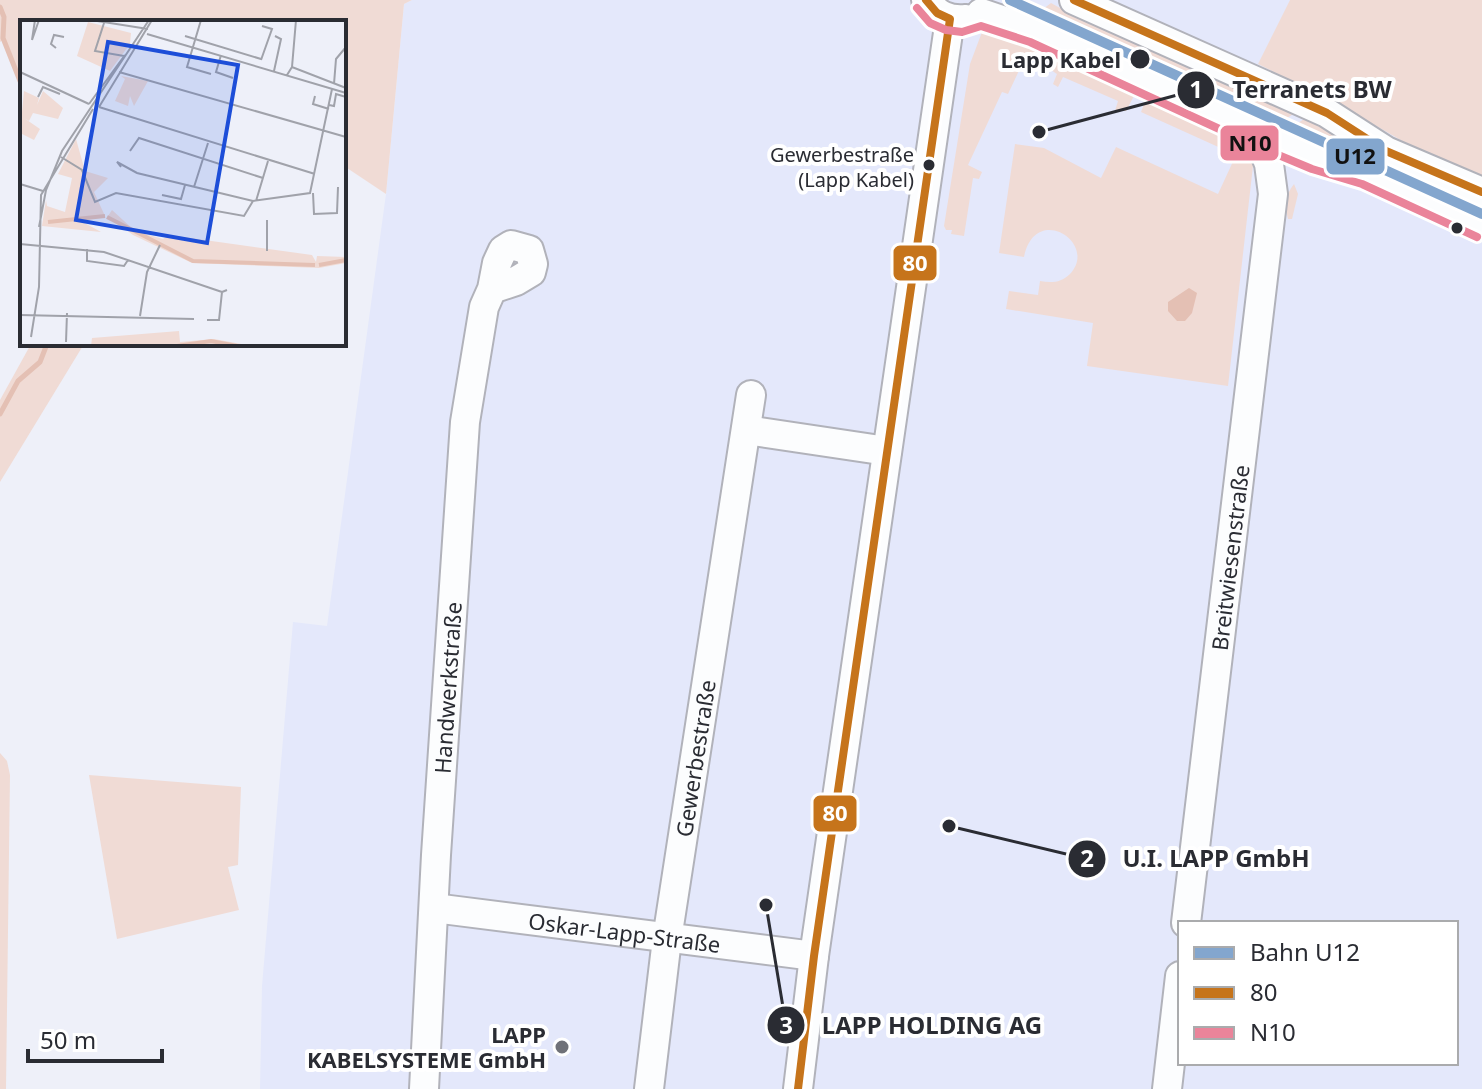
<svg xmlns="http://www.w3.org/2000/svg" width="1482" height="1089" viewBox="0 0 1482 1089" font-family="'Noto Sans',sans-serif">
<rect width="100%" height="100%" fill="#eef0f9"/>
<path fill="#e4e8fb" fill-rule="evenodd" d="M412,0H1482V1089H260L262,986L293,622L327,626L386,194L404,4ZM1180,923H1456V1063H1180Z"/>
<g fill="#f0dbd5">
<path d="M0,0H412L404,4L386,194L344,166V22H22V92L4,39L0,42Z"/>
<path d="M1290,0H1482V176L1404,142L1347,109L1258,64Z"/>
<path d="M1051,3L1060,8L1295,113L1276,125L1034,16Z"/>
<path d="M993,30L1007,35L1040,53L1037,61L1024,60L1008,94L1002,92L968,165L982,172L979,179L973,178L964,236L951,234L952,230H946L944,226L970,64L982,32Z"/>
<path d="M1058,60L1135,94L1126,111H1115L1118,101L1063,77L1058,87L1053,84L1057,74L1051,70Z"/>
<path d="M1146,99L1238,141L1250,150L1254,157L1228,386L1087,366L1093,323L1006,309L1009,291L1038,295L1040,281C1051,283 1061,283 1070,274C1099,243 1035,202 1024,257L999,253L1015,144L1044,148L1101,178L1116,147L1218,194L1236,155L1141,112Z"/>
<path d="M1306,118L1482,198V217L1299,142L1301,135L1288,129Z"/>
<path d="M1294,184L1298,194L1292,219H1288C1284,204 1285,196 1294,184Z"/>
<path d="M31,344H84L0,482V400Z"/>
<path d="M0,753L7,761L10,775L6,1089H0Z"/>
<path d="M89,775L241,787L238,865L228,867L239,910L117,939Z"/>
</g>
<path fill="#e4c0b4" d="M1189,288L1197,293L1192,313L1185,321H1177L1168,311V302Z"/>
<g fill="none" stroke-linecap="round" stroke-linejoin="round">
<g stroke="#e4c0b4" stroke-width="5">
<path d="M0,7L4,17L3,38L22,86"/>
<path d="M0,414L18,381L40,362L47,344"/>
</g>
<g stroke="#b1b2ba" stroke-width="32">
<g id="minor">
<path d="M926,0C936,14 948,21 966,19"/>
<path d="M1074,0L1327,113L1386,151L1482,192"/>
<path d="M981,13L1034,31L1257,133L1317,158L1366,173L1482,226"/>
<path d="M746,430L887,451"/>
<path id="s1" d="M434,908L814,956"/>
<path id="s2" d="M1186,923L1273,194L1269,164L1257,133"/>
<path id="s3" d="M424,1089L436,855L465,422L484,307L492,289L497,263L503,250L511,245L529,250L533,264L531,272L516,281L492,289"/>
<path id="s4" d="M649,1089L667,939L751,395"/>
<path d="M798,1089L814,956L950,19"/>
<path d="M1167,1089L1180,976"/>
</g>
</g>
<use href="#minor" stroke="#fcfdfe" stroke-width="28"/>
<g stroke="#fff" stroke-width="14">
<g id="bus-1">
<path d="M1074,0L1327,113L1386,151L1482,192"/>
<path d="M798,1089L814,956L950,19L937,13L926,0"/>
</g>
</g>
<g stroke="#fff" stroke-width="14">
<path id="bus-2" d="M917,8L930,23L946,30L962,32L981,26L1030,42L1252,144L1312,169L1362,184L1477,237"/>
</g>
<use href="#bus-1" stroke="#c6741b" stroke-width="8"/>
<use href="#bus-2" stroke="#ea849a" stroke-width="8"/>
<g stroke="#fff" stroke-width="16">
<path id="rail-1" d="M1010,0L1482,214"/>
</g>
<use href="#rail-1" stroke="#83a6ce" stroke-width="10"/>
</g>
<g fill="#2a2c33" stroke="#fff" stroke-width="3">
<circle cx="1140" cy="59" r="11"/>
<circle cx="929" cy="165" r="7"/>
<circle cx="1457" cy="228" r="7"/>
</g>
<circle fill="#6f7178" stroke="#fff" stroke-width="3" cx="562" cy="1047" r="8"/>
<g text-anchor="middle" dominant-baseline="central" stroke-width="8" stroke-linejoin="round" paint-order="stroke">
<g font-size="20" fill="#2a2c33" stroke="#fff" text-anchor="end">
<text x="914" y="154">Gewerbestraße<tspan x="914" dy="25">(Lapp Kabel)</tspan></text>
</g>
<g font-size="22" font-weight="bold" fill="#2a2c33" stroke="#fff" text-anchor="end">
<text x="1121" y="59">Lapp Kabel</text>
</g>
<g font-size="22" fill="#2a2c33" stroke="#fff">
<text stroke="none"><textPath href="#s2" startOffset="368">Breitwiesenstraße</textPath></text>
<text stroke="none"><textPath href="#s3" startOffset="402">Handwerkstraße</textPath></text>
<text stroke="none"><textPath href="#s4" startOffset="334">Gewerbestraße</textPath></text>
<text stroke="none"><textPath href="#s1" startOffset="192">Oskar-Lapp-Straße</textPath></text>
</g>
<g font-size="22" font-weight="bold" fill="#2a2c33" stroke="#fff" text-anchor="end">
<text x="546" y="1034">LAPP<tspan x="546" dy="25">KABELSYSTEME GmbH</tspan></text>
</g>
</g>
<g transform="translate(20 20)">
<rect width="326" height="326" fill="#eef0f9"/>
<path d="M68,2L111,13L110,24L90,51L57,36ZM101,56L128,61L114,86L110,76L108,86L95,81L105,59ZM4,71L19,78L17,85L23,71L43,88L38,99L13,93L9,101L4,98L20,109L14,120L0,113ZM56,119L65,151L88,158L74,172L85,196L61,201L81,212L22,206L26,180L27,186L45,192L52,158L38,154ZM92,190L115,211L143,219L149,215L292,235L296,242L297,236L326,237V243L299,248L172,243L113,215L88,196ZM159,311L160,322L194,319L232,326H71L72,318Z" fill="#f0dbd5"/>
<path fill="none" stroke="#e4c0b4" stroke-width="4" d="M87,197L173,241L295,245M28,202L85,196M299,245L326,240M157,326L191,321L217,326"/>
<path fill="none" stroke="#a0a2aa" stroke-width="2" d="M15,0L12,20L19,0M71,0L128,9M181,0L167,47L191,54M84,3L75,31L104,36M127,14L326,73M165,16L241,39M36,28L31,24L34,15L44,17M201,35L196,52L213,58M241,40L252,9L242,6M272,47L276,0M254,51L261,19L255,16M0,52L69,84M99,52L326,117M267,55L272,47L326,68M314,64L316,39L326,27M295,76L293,84L309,89M18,77L23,67L40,74M69,84L105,35M309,85L314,86L316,74L326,77M79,87L295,154M79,87L132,0M110,131L119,118L243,158M41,137L62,150L75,182L96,173L224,196L233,181M101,147L97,142L117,153L233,181L290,173L312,69M0,164L23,171M174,167L188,123M293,173L294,194L317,193L318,167M142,175L161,179L165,165M236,181L248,141M247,200V231M19,207L26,170L42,131L129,0M0,224L84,232L202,272M67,229V241L104,246L108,240M0,295L174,299M120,296L127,252L140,225M187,300H199L202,272L207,270M11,317L19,267L21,175L73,89M46,322L47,293"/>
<path fill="#1d4ed8" fill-opacity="0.15" stroke="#1d4ed8" stroke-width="4" d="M88,22L218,45L187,223L56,200Z"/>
<rect width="326" height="326" fill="none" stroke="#2a2c33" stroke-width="4"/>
</g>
<path fill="none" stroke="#2a2c33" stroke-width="3" d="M1039 132L1196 90M949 826L1087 859M766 905L786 1025"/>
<g fill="#2a2c33" stroke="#fff" stroke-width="3">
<circle cx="1039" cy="132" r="8"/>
<circle cx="949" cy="826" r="8"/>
<circle cx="766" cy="905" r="8"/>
<circle cx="1196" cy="90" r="20"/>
<circle cx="1087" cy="859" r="20"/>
<circle cx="786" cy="1025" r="20"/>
</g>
<g font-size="24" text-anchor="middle" font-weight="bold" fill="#fff">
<text x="1196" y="98">1</text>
<text x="1087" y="867">2</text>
<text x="786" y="1034">3</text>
</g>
<g font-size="24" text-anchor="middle" font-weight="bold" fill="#2a2c33" stroke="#fff" stroke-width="8" stroke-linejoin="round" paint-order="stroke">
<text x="1312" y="98">Terranets BW</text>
<text x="1216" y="867">U.I. LAPP GmbH</text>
<text x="932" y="1034">LAPP HOLDING AG</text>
</g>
<g stroke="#fff" stroke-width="3">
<rect x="1219" y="124" width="61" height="38" rx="8" fill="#ea849a"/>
<rect x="1325" y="137" width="61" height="39" rx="8" fill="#83a6ce"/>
<rect x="892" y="244" width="46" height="38" rx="8" fill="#c6741b"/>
<rect x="812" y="794" width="46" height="39" rx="8" fill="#c6741b"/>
</g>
<g font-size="22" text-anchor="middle" font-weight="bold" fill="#fff">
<text x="915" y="271">80</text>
<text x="835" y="821">80</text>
</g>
<g font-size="22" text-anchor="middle" font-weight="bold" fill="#111">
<text x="1250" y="151">N10</text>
<text x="1355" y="164">U12</text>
</g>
<rect x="1178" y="921" width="280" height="144" fill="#ffffff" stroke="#aaabad" stroke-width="2"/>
<rect x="1194" y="947" width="40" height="12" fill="#83a6ce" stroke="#aaabad" stroke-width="2"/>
<text x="1250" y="961" font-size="24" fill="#2a2c33">Bahn U12</text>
<rect x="1194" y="987" width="40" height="12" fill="#c6741b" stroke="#aaabad" stroke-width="2"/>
<text x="1250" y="1001" font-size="24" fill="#2a2c33">80</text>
<rect x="1194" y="1027" width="40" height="12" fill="#ea849a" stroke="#aaabad" stroke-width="2"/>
<text x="1250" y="1041" font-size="24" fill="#2a2c33">N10</text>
<path d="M28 1049v12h134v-12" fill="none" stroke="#2a2c33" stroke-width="4"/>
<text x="40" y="1049" font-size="24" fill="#2a2c33" stroke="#ffffff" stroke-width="6" paint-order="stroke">50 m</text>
</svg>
